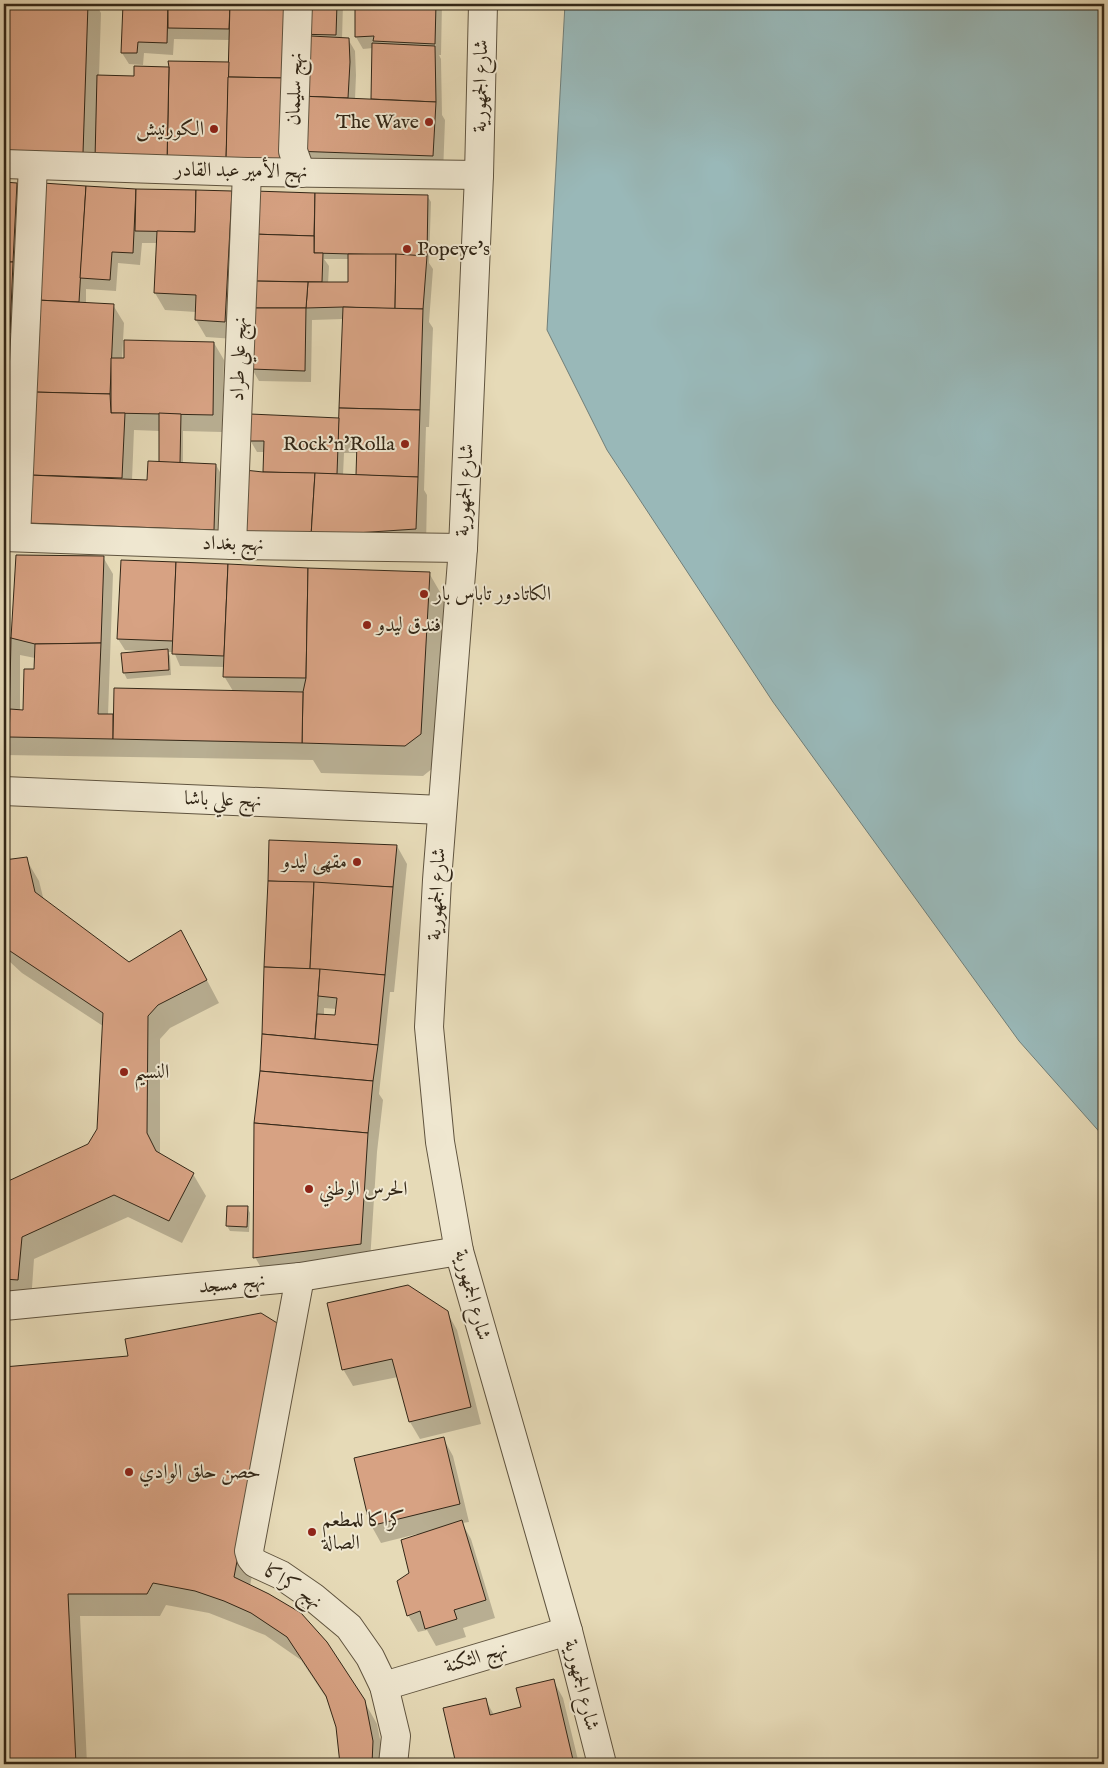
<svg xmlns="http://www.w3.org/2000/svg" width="1108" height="1768" viewBox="0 0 1108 1768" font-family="'IM FELL English',Amiri,serif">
<rect width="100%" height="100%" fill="#e6dab7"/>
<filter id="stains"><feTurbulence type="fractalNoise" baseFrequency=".004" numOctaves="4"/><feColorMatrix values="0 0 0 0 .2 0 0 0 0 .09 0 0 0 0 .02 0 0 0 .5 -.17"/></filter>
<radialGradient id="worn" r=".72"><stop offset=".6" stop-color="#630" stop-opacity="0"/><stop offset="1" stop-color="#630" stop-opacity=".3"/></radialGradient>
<path fill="#99b8b8" stroke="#707e78" d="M565,4H1104V1137L1019,1041L773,702L607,450L547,330Z"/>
<g fill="#0003" fill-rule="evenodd">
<path d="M4,4H96L101,13L99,76L135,77L170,68L230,64V40L174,39L173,55L144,53L143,65L129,64L122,53L125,4H289L285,167L4,172Z"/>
<path d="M299,4H343L342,39H348L355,51L356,75L355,99L373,100V48L363,49L356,37V4H442L441,55H439L441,59L442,115L445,120L443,174L305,168Z"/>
<path d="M4,184H16L34,214L22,356L4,355Z"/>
<path d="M86,188L231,192L241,210L235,339L206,337L196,320V312L165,310L155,293L157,243H142L140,265L118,263L116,291L86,289V304L113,305L124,323L122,359L214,343L224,360L222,432L183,431V464L216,465L226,483L223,547L39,540L28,523L39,300ZM134,430L160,431V463L148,481L132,480Z"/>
<path d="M256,192L428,197L431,202L429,263L433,269L429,322L433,328L429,427H426L424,490L427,495L426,546L322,553L264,473L265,452H257L250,440L340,419L343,319L312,320L311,382L259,381L252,369ZM324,259H349V284H328L329,266ZM344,453H358L357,476L343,475Z"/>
<path d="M4,385L11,397L4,494Z"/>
<path d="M17,556L103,557L113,574L108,715H115L233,691L224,676L225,667L180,666L174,652H168L170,656L171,675L127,679L124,673L122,654L138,653V651L125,650L118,639L429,573L447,604L438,764L423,776L321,773L313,760L4,755V639H12ZM20,655L35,658V670L24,711H20Z"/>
<path d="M397,846L407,864L394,992H390L379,1094L383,1100L377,1152L370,1261L265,1275L255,1257L269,881ZM324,1008L337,1009L336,1017L324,1015Z"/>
<path d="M26,859L39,881L44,901L129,963L181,931L219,1003L170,1028L160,1039V1155L193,1174L206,1196L182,1243L128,1217L34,1259L31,1302L4,1301V1185L89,1145L98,1129L103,1026L22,973L9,961L4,965V861Z"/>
<path d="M247,1207L250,1213L249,1232L230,1231L227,1226Z"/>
<path d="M447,1312L457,1330L481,1424L420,1439L410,1422L398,1377L353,1386L343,1369Z"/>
<path d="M295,1350L250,1586L364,1701L377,1724L385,1764H341L338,1727L329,1702L301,1660L265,1635L209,1613L166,1605L160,1616H80L87,1764H4V1369L129,1358Z"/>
<path d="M443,1438L453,1456L469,1522L462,1523L471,1539L495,1618L463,1628L466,1637L436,1646L427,1630L418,1632L408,1615L411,1574L417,1534L381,1543L371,1525Z"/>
<path d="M553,1680L563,1698L579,1764H458L445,1709L485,1699L494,1715L522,1708Z"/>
</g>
<g fill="#d7a283" stroke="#332717">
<path d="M4,4H88L83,153L4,150Z"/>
<path d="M123,4H168L167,43L138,42L137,53H121Z"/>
<path d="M168,4H230L229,29L168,28Z"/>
<path d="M230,4H286L285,78L228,77Z"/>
<path d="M297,4H337L336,35L295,34Z"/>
<path d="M355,4H436L435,44L373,41L374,36L355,37Z"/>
<path d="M292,35L349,38L350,62L348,98L300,96Z"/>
<path d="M372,43L435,46L436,102L371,99Z"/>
<path d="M168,61L229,62L226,161H167L169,67Z"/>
<path d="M134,66L169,67L167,161L95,159L97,75L134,76Z"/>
<path d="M228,77L285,78L282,162L226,161Z"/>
<path d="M300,96L436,102L433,156L293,151Z"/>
<path d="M4,182L17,183L13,262H4Z"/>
<path d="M43,183L86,186L79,302L37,300Z"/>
<path d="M86,186L136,189L133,253L112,252L110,280L80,278Z"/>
<path d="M136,189L196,190L195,232L135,231Z"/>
<path d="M196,190L232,191L225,322L195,320L196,295L154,293L157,231L195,232Z"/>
<path d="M254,191L315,193L314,236L252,234Z"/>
<path d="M315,193L428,195L427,256L314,253Z"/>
<path d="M252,234L314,236V253H323L322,282L252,281Z"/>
<path d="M348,254H396L395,309L343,307L306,308L308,282H348Z"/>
<path d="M396,254L427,256L423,309H395Z"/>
<path d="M4,262H13L10,333H4Z"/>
<path d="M252,281L308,282L306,308H252Z"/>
<path d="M37,300L114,304L110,394L33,392Z"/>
<path d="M343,307L423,309L420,410L339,408Z"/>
<path d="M252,308H306L305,371L251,369Z"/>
<path d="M124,340L214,342L213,415L111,413V358H124Z"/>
<path d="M33,392L110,394L111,413H125L122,478L29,475Z"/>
<path d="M339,408L420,410L418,477L356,475L357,442L338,441Z"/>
<path d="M159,413L181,414L180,463L159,462Z"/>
<path d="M250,414L339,418L337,474L263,472L264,441H249Z"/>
<path d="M148,461L216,464L214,530L27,523L29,475L147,480Z"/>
<path d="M235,469L263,472L315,473L311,536L237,533Z"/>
<path d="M315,473L418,477L416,529L311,536Z"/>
<path d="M16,555L104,556L101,643L35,644L11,638Z"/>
<path d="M121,560L176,562L173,641L117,639Z"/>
<path d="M176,562L228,564L224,656L172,654Z"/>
<path d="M228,564L308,568L306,678L223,677Z"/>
<path d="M308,568L430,572L421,734L405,746L302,743L303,692L306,678Z"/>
<path d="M4,637L11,638L9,737H4Z"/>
<path d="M101,643L98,714H113V739L9,737L10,709L23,710L24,669H34L35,644Z"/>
<path d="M168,649L169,670L123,673L121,653Z"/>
<path d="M114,688L303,692L302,743L113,739Z"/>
<path d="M269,840L397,845L393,887L268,881Z"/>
<path d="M27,857L35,892L129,962L181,930L207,980L158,1005L148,1016L147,1133L156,1151L194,1173L169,1221L114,1195L22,1237L18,1280L4,1279V1183L88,1144L97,1129L103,1013L4,947V860Z"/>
<path d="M268,881L314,882L310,969L264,967Z"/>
<path d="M314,882L393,887L385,975L310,969Z"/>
<path d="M264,967L320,969L315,1039L262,1034Z"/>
<path d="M320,969L385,975L378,1045L315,1039L317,1014L335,1015L337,998L318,996Z"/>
<path d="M262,1034L378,1045L373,1081L260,1071Z"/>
<path d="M260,1071L373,1081L368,1133L254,1123Z"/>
<path d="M254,1123L368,1133L361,1244L253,1258Z"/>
<path d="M227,1206H248L247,1227L226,1226Z"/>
<path d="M408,1285L448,1311L471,1407L409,1422L392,1359L342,1370L327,1303Z"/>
<path d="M261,1313L282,1326L234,1577L269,1594L301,1613L327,1642L365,1700L373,1741L372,1764H340L336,1727L326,1696L287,1637L251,1613L224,1601L195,1591L153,1583L147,1594H68L76,1764H4V1367L128,1356L125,1339Z"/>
<path d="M444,1437L460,1504L370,1526L354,1458Z"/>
<path d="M462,1520L486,1600L454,1610L457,1619L425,1629L420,1611L407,1616L397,1581L409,1573L401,1540Z"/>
<path d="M554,1679L574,1764H456L443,1708L486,1698L490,1715L521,1707L516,1688Z"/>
</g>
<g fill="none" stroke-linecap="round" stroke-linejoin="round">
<g stroke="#60543f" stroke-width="30">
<g id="minor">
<path d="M298,4L293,151L301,173"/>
<path d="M483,4L479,175L463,548L437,880L429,1027L440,1142L459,1251L568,1631L602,1764"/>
<path d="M4,164L247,172L479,175"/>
<path d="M4,537L232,545L463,548"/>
<path d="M16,537L33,165"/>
<path d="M232,545L247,172"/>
<path d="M4,791L442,810"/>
<path d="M300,1277L249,1551L251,1558L255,1563L281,1575L313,1597L349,1627L370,1657L384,1686L396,1736L393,1764"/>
<path d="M4,1306L300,1277L459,1251"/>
<path d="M384,1686L568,1631"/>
</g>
</g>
<use href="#minor" stroke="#efe7d0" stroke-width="28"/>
</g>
<g fill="#8f2418" stroke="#efe7d0" stroke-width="2">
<circle cx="429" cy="122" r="5"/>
<circle cx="214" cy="129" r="5"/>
<circle cx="407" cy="249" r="5"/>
<circle cx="405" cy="444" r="5"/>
<circle cx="424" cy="594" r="5"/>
<circle cx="367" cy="625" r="5"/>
<circle cx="357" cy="862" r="5"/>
<circle cx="124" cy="1072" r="5"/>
<circle cx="309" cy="1189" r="5"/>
<circle cx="129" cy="1472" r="5"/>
<circle cx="312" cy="1532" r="5"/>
</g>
<g text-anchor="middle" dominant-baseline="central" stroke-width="4" stroke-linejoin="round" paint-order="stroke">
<g font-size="20" fill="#332717" stroke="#efe7d0">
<text transform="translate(481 86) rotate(-89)">شارع الجمهورية</text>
<text transform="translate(295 89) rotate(-88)">نهج سليمان</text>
<text transform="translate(241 171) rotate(1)">نهج الأمير عبد القادر</text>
<text transform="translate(239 359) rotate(-88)">نهج علي طراد</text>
<text transform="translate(465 490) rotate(-87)">شارع الجمهورية</text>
<text transform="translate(233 544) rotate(1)">نهج بغداد</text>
<text transform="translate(223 800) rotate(2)">نهج علي باشا</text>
<text transform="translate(437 894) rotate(-87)">شارع الجمهورية</text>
<text transform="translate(232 1284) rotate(-6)">نهج مسجد</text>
<text transform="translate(472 1295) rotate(75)">شارع الجمهورية</text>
<text transform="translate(293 1587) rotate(33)">نهج كراكا</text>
<text transform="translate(476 1658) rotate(-17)">نهج الثكنة</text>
<text transform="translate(581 1685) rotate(76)">شارع الجمهورية</text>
</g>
<g font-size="20" fill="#332717" stroke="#efe7d0" text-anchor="start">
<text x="419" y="122" text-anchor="end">The Wave</text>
<text x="204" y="129" text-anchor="end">الكورنيش</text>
<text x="417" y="249">Popeye's</text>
<text x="395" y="444" text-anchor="end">Rock'n'Rolla</text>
<text x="434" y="594">الكاتادور تاباس بار</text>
<text x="377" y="625">فندق ليدو</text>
<text x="347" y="862" text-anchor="end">مقهى ليدو</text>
<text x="134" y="1072">النسيم</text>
<text x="319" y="1189">الحرس الوطني</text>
<text x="139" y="1472">حصن حلق الوادي</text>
<text x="322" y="1520">كراكا للمطعم<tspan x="322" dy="23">الصالة</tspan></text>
</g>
</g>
<rect width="1108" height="1768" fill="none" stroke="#e6dab7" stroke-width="20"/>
<rect x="5" y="5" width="1098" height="1758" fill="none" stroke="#332717" stroke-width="2.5"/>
<rect x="10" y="10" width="1088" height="1748" fill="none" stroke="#332717"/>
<rect width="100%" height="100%" filter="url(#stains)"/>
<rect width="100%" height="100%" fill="url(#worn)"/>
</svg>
